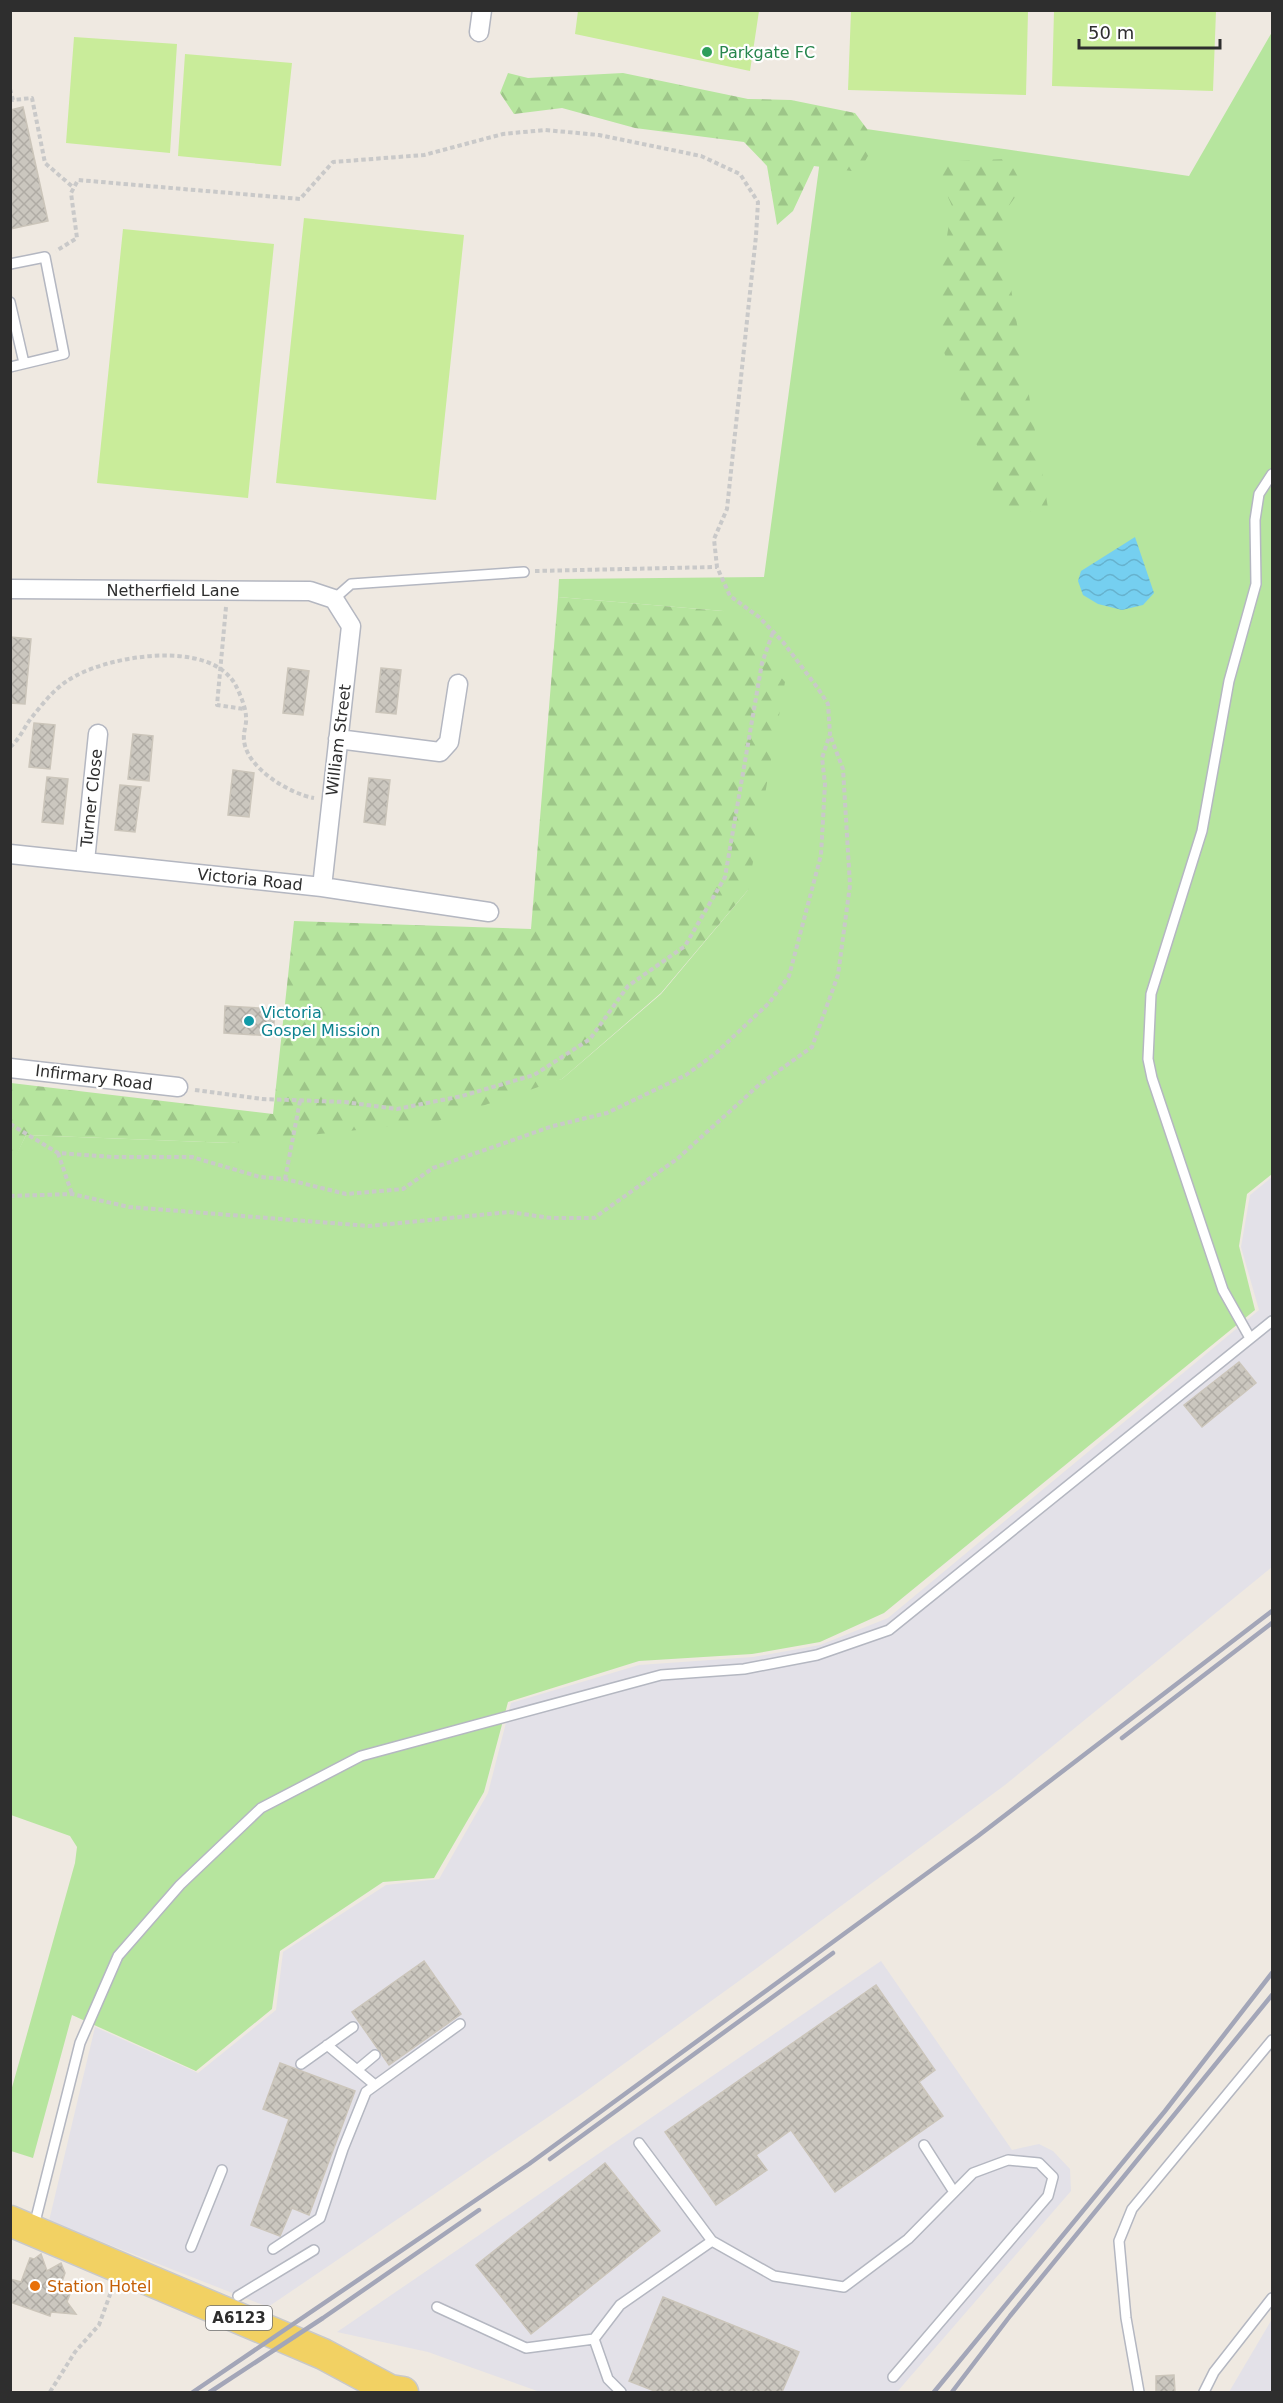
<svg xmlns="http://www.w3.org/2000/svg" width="1283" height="2403" viewBox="0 0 1283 2403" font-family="'DejaVu Sans',sans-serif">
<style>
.industrial{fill:#e3e1e8}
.grass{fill:#b6e59e}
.forest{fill:url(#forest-firs)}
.pitch{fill:#c9ec9a}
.water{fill:url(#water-waves)}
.building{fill:url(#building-cross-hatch);stroke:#cbc5ba;stroke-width:1.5}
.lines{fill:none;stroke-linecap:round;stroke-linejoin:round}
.lane-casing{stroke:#b4b7c1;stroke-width:12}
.street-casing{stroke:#b4b7c1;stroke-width:21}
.primary-casing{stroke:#c9c9c9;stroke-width:33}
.path{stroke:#c9c9c9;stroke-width:4;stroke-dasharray:4.5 3;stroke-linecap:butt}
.lane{stroke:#fff;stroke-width:9}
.street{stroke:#fff;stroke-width:18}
.primary{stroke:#f2d163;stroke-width:30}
.rail{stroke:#a3a6b8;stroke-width:4.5}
.leisure-dot{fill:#2e9e5b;stroke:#fff;stroke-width:2}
.culture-dot{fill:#0f9aa8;stroke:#fff;stroke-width:2}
.food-dot{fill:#e8710a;stroke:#fff;stroke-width:2}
.labels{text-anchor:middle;stroke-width:4.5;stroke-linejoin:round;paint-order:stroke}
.shield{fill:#fff;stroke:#6d6d6d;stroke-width:1.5}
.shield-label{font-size:15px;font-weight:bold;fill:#2e2e2e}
.leisure-label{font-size:16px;fill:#27864d;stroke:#fff;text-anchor:start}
.street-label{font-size:16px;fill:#2e2e2e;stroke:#fff}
.culture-label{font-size:16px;fill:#0d838f;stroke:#fff;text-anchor:start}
.food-label{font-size:16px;fill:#c56008;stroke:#fff;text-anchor:start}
</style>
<defs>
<pattern id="forest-firs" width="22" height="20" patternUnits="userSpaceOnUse" patternTransform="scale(1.5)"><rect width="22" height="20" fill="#b6e59e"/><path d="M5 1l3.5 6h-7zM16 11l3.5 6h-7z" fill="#9dc588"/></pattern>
<pattern id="water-waves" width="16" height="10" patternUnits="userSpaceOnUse" patternTransform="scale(1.5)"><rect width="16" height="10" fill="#75cff0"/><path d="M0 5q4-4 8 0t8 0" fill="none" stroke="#66b2ce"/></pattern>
<pattern id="building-cross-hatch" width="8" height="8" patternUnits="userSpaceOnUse" patternTransform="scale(1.5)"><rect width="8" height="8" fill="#cbc7bf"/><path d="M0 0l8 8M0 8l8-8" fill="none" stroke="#afaba4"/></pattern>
</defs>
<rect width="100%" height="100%" fill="#efe9e1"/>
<path class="industrial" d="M 1272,1177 L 1272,1567 L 1005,1785 L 757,1968 L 582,2094 L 268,2307 L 49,2221 L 95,2027 L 198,2073 L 276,2010 L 283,1952 L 386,1885 L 439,1879 L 488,1793 L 511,1703 L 639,1665 L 753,1657 L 820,1645 L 888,1618 L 1259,1310 L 1241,1247 L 1250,1195 Z
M 881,1961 L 1012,2150 L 1039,2144 L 1053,2151 L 1070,2169 L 1071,2191 L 897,2392 L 540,2392 L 428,2352 L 337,2332 Z
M 1272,2319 L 1272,2392 L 1229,2392 Z"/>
<path class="grass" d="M 1272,32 L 1272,1174 L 1247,1194 L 1239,1246 L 1255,1310 L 884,1613 L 820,1642 L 752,1654 L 639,1661 L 508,1702 L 484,1792 L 434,1878 L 383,1882 L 280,1951 L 272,2009 L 196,2071 L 72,2015 L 33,2158 L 11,2151 L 11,2091 L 75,1863 L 77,1847 L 70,1836 L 11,1815 L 10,1167 L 26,1135 L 231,1143 L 562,1079 L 661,994 L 748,890 L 723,611 L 558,597 L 559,579 L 764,577 L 825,123 L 1189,176 Z"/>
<path class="forest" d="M 508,73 L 528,78 L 623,73 L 748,99 L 791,100 L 855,113 L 867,129 L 873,147 L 859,172 L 814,166 L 793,211 L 777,225 L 767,166 L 744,142 L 635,128 L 562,108 L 514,114 L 500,93 Z
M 1008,159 L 1023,186 L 1003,214 L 1006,259 L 1048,508 L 1002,517 L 937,332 L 940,278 L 952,206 L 932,162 Z
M 558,597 L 723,611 L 785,682 L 748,890 L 661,993 L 562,1079 L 435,1122 L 231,1143 L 26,1135 L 11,1167 L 11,1083 L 273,1114 L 294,921 L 531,929 Z"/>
<path class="pitch" d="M 578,11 L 759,11 L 750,71 L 575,34 Z
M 851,11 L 1028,11 L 1026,95 L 848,90 Z
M 1054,11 L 1216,11 L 1213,91 L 1052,86 Z
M 74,37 L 177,44 L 170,153 L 66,143 Z
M 185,54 L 292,63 L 281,166 L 178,156 Z
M 304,218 L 464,235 L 436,500 L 276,483 Z
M 123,229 L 274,244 L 248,498 L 97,483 Z"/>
<path class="water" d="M 1135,537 L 1154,593 L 1143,605 L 1122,610 L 1098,604 L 1083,595 L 1078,581 L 1081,571 Z"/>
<path class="building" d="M 23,107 L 48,221 L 10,229 L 10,110 Z
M 10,637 L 31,639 L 25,704 L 10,703 Z
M 288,668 L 309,671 L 303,715 L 283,713 Z
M 381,668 L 401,670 L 396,714 L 376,712 Z
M 34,723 L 55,725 L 50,769 L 29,767 Z
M 133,734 L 153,736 L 149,781 L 128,779 Z
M 233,770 L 254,773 L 249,817 L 228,815 Z
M 47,777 L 68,779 L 63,824 L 42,822 Z
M 369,778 L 390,780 L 385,825 L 364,822 Z
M 120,785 L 141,787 L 135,832 L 115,830 Z
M 225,1006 L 275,1009 L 273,1036 L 224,1033 Z
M 1239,1362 L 1256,1383 L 1202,1427 L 1184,1405 Z
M 424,1961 L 461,2014 L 389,2065 L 352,2012 Z
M 876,1985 L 935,2070 L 919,2082 L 943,2116 L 835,2192 L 791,2130 L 756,2155 L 767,2170 L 716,2205 L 665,2132 Z
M 280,2063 L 355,2091 L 309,2215 L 292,2208 L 280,2236 L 251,2225 L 289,2119 L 263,2109 Z
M 605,2163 L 660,2231 L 531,2334 L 476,2265 Z
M 41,2254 L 47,2271 L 61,2263 L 65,2273 L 59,2290 L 70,2294 L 67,2302 L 76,2314 L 51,2312 L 50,2316 L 10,2302 L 10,2279 L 21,2282 L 30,2258 L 34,2259 Z
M 663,2297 L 799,2352 L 782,2392 L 657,2392 L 629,2381 Z
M 1174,2375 L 1175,2392 L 1156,2392 L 1156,2376 Z"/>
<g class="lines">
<defs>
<path id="lane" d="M 10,264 L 45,257 L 64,354 L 10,367
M 10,302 L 24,363
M 334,599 L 351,584 L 524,572
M 1250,1338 L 1223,1290 L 1152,1078 L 1148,1059 L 1151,994 L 1202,831 L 1229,681 L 1256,584 L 1255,520 L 1259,494 L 1272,474
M 327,2045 L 375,2085
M 301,2064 L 353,2027
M 357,2070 L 375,2055
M 639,2143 L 712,2241
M 924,2145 L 954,2192
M 34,2226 L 80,2043 L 118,1956 L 180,1885 L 261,1808 L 361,1756 L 661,1675 L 744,1669 L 817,1655 L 889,1630 L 1272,1321
M 191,2247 L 222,2170
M 273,2249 L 320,2218 L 343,2149 L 366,2092 L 460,2024
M 238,2296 L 314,2250
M 437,2307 L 526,2348 L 594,2339
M 621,2392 L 608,2379 L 594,2339 L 620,2305 L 712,2241 L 774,2276 L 844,2287 L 908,2239 L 973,2173 L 1008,2160 L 1039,2163 L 1053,2177 L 1048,2196 L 893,2377
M 1139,2392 L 1126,2318 L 1119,2241 L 1132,2209 L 1272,2040
M 1204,2392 L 1214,2372 L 1272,2298"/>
<path id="street" d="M 479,32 L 482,10
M 10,589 L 310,591 L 334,599 L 351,626 L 322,887
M 338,739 L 440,752 L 449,742 L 458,684
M 10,854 L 322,887 L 489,912
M 85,861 L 98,734
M 10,1068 L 178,1087"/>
<path id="primary" d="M 10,2221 L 323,2354 L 390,2390 L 403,2392"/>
</defs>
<use href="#lane" class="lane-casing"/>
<use href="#street" class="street-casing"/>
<use href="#primary" class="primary-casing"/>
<path class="path" d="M 10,89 L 13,100 L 32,98 L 45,163 L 74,188
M 535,571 L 717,567
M 226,607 L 217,705 L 244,709
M 10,747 C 18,741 23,730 29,721 C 40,707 52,691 67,681 C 103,656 211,637 236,686 C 240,694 246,708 246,717 C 247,724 243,732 244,740 C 246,768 290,794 314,798
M 195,1090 L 262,1099 L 345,1102 L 397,1109 L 462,1096 L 534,1075 L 590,1039 L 628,986 L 685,946 L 725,877 L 762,663 L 773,632
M 10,1124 L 58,1153 L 113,1157 L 192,1157 L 260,1177 L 285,1179 L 346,1194 L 403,1189 L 433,1168 L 553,1126 L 607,1113 L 686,1075 L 716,1053 L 769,1003 L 789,976 L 821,855 L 825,784 L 822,758 L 830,734 L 828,704 L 817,687 L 783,642 L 759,617 L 730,596 L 717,567 L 714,539 L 727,509 L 756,236 L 758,202 L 740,174 L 701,156 L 599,135 L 545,130 L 503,134 L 424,155 L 333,162 L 300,199 L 78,180 L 71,193 L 77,238 L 56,251
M 58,1153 L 72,1194
M 285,1179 L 300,1101
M 10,1196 L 72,1194 L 129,1207 L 369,1226 L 509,1212 L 551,1218 L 594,1218 L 677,1159 L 760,1084 L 812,1047 L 838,975 L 850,885 L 843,769 L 830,735
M 50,2392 L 75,2352 L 99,2325 L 112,2289"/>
<use href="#lane" class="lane"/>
<use href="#street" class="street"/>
<use href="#primary" class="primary"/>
<path class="rail" d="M 1122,1738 L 1272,1623
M 550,2159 L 833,1953
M 193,2392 L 529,2164 L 978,1836 L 1272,1611
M 210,2392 L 323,2318 L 479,2210
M 934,2392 L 1165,2111 L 1272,1973
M 952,2392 L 1010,2316 L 1272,1995"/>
</g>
<circle class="leisure-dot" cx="707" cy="52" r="6"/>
<circle class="culture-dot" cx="249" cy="1021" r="6"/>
<circle class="food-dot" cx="35" cy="2286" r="6"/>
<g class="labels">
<rect class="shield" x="206" y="2306" width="66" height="24" rx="4.5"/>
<g class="shield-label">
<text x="239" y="2323">A6123</text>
</g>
<g class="leisure-label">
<text x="719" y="58">Parkgate FC</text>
</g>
<g class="street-label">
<text x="173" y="596">Netherfield Lane</text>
<text transform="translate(338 740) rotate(-83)" y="6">William Street</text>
<text transform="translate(91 798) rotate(-84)" y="6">Turner Close</text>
<text transform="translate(250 879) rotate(6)" y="6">Victoria Road</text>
<text transform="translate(94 1077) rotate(7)" y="6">Infirmary Road</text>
</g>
<g class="culture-label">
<text x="261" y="1018">Victoria<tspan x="261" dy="18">Gospel Mission</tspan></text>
</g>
<g class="food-label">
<text x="47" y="2292">Station Hotel</text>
</g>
</g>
<rect width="1283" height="2403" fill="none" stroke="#2e2e2e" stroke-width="24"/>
<path d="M1079 39v9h141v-9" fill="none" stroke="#2e2e2e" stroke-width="3"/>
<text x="1088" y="39" font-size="18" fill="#2e2e2e" stroke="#ffffff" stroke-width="4.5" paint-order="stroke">50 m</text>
</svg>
